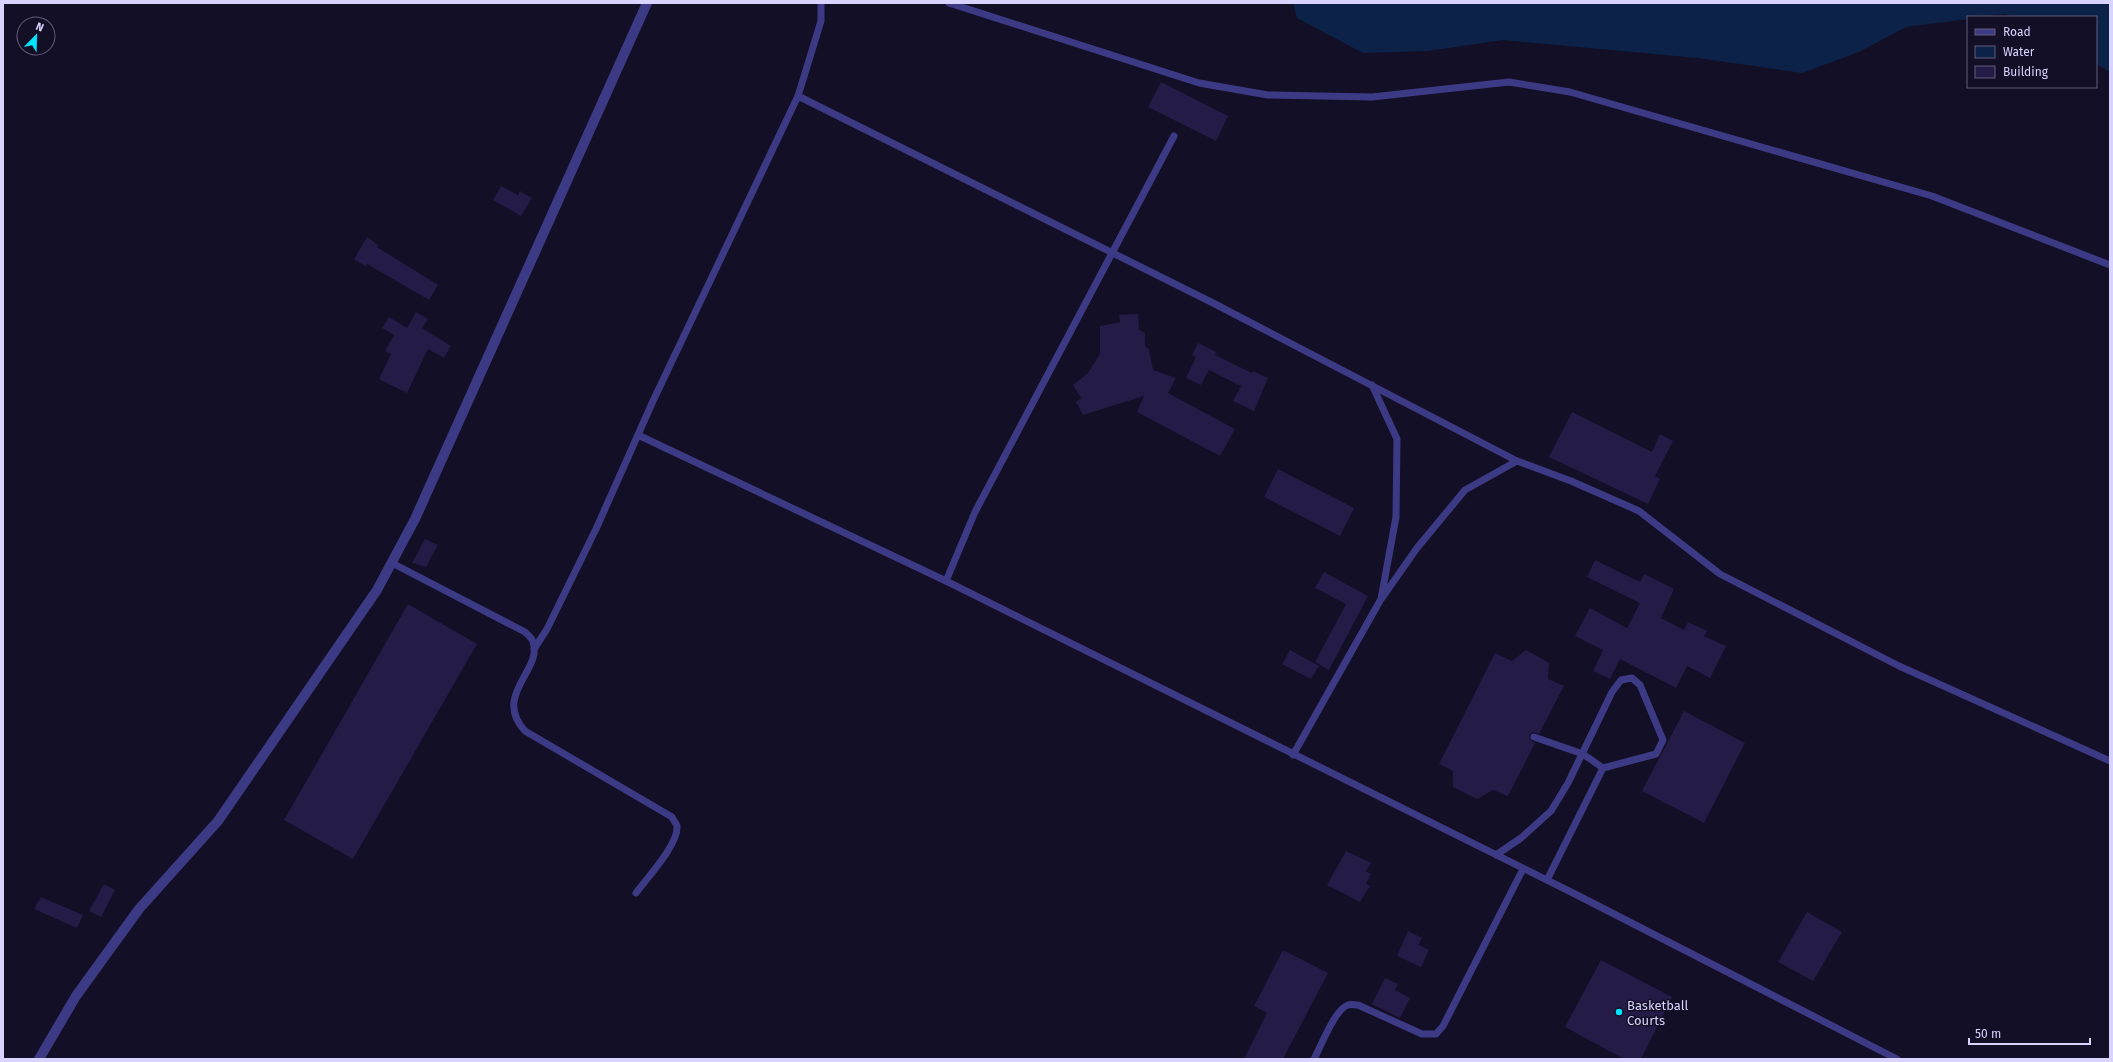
<svg xmlns="http://www.w3.org/2000/svg" width="2113" height="1062" viewBox="0 0 2113 1062" font-family="'Fira Sans',sans-serif">
<style>
.water{fill:#0c2248}
.building{fill:#241b47}
.lines{fill:none;stroke-linecap:round;stroke-linejoin:round}
.lane{stroke:#3d3a85;stroke-width:7}
.street{stroke:#3d3a85;stroke-width:10}
.poi-dot{fill:#00e5ff;stroke:#130f26;stroke-width:1.5}
.labels{text-anchor:middle;stroke-width:3;stroke-linejoin:round;paint-order:stroke}
.poi-label{font-size:13px;fill:#d9d4ff;stroke:#130f26;text-anchor:start}
</style>
<rect width="100%" height="100%" fill="#130f26"/>
<path class="water" d="M 1293,3 L 2110,3 L 2110,72 L 2096,64 L 2096,17 L 2011,17 L 2006,14 L 1968,17 L 1968,19 L 1906,27 L 1859,52 L 1802,73 L 1697,58 L 1503,40 L 1428,51 L 1363,53 L 1297,18 Z"/>
<path class="building" d="M 1161,82 L 1228,116 L 1216,141 L 1148,107 Z
M 501,186 L 518,195 L 520,191 L 532,198 L 521,216 L 493,200 Z
M 367,237 L 378,245 L 377,247 L 438,285 L 429,300 L 367,264 L 365,266 L 354,259 Z
M 416,312 L 428,319 L 422,328 L 451,346 L 444,358 L 428,349 L 407,393 L 379,379 L 391,354 L 385,351 L 394,335 L 382,328 L 389,317 L 407,328 Z
M 1138,314 L 1139,330 L 1145,333 L 1145,346 L 1149,349 L 1153,370 L 1176,378 L 1168,393 L 1235,429 L 1220,456 L 1137,412 L 1144,396 L 1083,415 L 1076,402 L 1081,398 L 1073,385 L 1088,373 L 1100,354 L 1100,326 L 1120,322 L 1119,315 Z
M 1198,343 L 1216,352 L 1215,355 L 1252,373 L 1253,371 L 1268,378 L 1254,411 L 1233,401 L 1241,386 L 1209,370 L 1201,385 L 1186,378 L 1196,357 L 1192,355 Z
M 1572,412 L 1652,452 L 1660,434 L 1673,441 L 1655,476 L 1660,479 L 1648,504 L 1549,457 Z
M 1278,469 L 1354,508 L 1340,536 L 1264,497 Z
M 425,539 L 438,545 L 426,567 L 412,563 Z
M 1595,560 L 1640,582 L 1644,574 L 1674,589 L 1661,618 L 1684,630 L 1688,622 L 1707,631 L 1704,636 L 1726,646 L 1710,678 L 1687,666 L 1676,688 L 1620,659 L 1610,679 L 1593,671 L 1603,650 L 1575,636 L 1590,608 L 1627,628 L 1640,603 L 1587,577 Z
M 1324,572 L 1368,596 L 1329,670 L 1315,662 L 1346,604 L 1315,588 Z
M 408,604 L 477,644 L 353,859 L 284,820 Z
M 1290,650 L 1319,666 L 1311,679 L 1282,664 Z
M 1526,650 L 1549,663 L 1548,679 L 1564,686 L 1539,734 L 1533,732 L 1529,735 L 1530,740 L 1535,743 L 1508,796 L 1493,790 L 1477,799 L 1453,787 L 1453,771 L 1439,764 L 1495,653 L 1512,661 Z
M 1684,711 L 1745,743 L 1704,823 L 1642,791 Z
M 1346,851 L 1371,863 L 1366,871 L 1371,874 L 1366,884 L 1370,886 L 1360,902 L 1327,885 Z
M 104,884 L 115,890 L 101,917 L 89,911 Z
M 41,897 L 83,915 L 77,928 L 34,909 Z
M 1807,912 L 1842,932 L 1813,981 L 1778,962 Z
M 1408,931 L 1422,938 L 1419,945 L 1429,950 L 1421,967 L 1397,956 Z
M 1283,950 L 1328,973 L 1283,1059 L 1244,1059 L 1267,1013 L 1254,1006 Z
M 1601,960 L 1672,997 L 1641,1059 L 1624,1059 L 1565,1027 Z
M 1385,978 L 1398,984 L 1395,990 L 1410,998 L 1400,1018 L 1372,1004 Z"/>
<g class="lines">
<path class="lane" d="M 949,3 L 1199,83 L 1268,95 L 1372,97 L 1509,82 L 1570,92 L 1932,196 L 2110,265
M 798,96 L 1213,303 L 1517,461 L 1571,481 L 1639,511 L 1720,574 L 1899,666 L 2110,761
M 638,435 L 946,581 L 1573,893 L 1897,1059
M 392,563 L 525,632 C 528,635 532,638 533,642 C 543,670 492,695 525,731 L 672,817 C 673,820 676,823 677,826 C 679,844 646,879 636,893
M 946,581 L 975,512 L 1174,136
M 1382,598 L 1417,548 L 1465,490 L 1517,461
M 534,649 L 547,629 L 596,529 L 653,401 L 798,96 L 821,21 L 821,3
M 1534,737 L 1583,754 L 1603,768
M 1293,755 L 1381,599 L 1396,517 L 1397,439 L 1372,385
M 1496,855 L 1521,838 L 1551,811 L 1568,783 L 1612,692 L 1621,680 L 1632,678 L 1640,685 L 1663,740 L 1656,754 L 1603,768 L 1547,880
M 1314,1059 C 1321,1046 1335,1009 1348,1005 C 1351,1004 1355,1005 1358,1005 L 1422,1034 L 1436,1034 L 1443,1026 L 1523,869"/>
<path class="street" d="M 39,1059 L 76,996 L 139,909 L 218,821 L 377,590 L 415,519 L 647,3"/>
</g>
<circle class="poi-dot" cx="1619" cy="1012" r="4"/>
<g class="labels">
<g class="poi-label">
<text x="1627" y="1010">Basketball<tspan x="1627" dy="15">Courts</tspan></text>
</g>
</g>
<rect width="2113" height="1062" fill="none" stroke="#d9d4ff" stroke-width="8"/>
<rect x="1967" y="16" width="130" height="72" fill="#130f26" stroke="#625e7d"/>
<rect x="1975" y="29" width="20" height="6" fill="#3d3a85" stroke="#625e7d"/>
<text x="2003" y="36" font-size="12" fill="#d9d4ff">Road</text>
<rect x="1975" y="46" width="20" height="12" fill="#0c2248" stroke="#625e7d"/>
<text x="2003" y="56" font-size="12" fill="#d9d4ff">Water</text>
<rect x="1975" y="66" width="20" height="12" fill="#241b47" stroke="#625e7d"/>
<text x="2003" y="76" font-size="12" fill="#d9d4ff">Building</text>
<g transform="translate(36 36) rotate(23)"><circle r="19" fill="#130f26" stroke="#625e7d"/>
<path d="M0-3L7 15L0 10L-7 15Z" fill="#00e5ff"/>
<text y="-6" font-size="11" font-weight="bold" text-anchor="middle" fill="#d9d4ff">N</text>
</g>
<path d="M1969 1038v6h121v-6" fill="none" stroke="#d9d4ff" stroke-width="2"/>
<text x="1975" y="1038" font-size="12" fill="#d9d4ff" stroke="#130f26" stroke-width="3" paint-order="stroke">50 m</text>
</svg>
